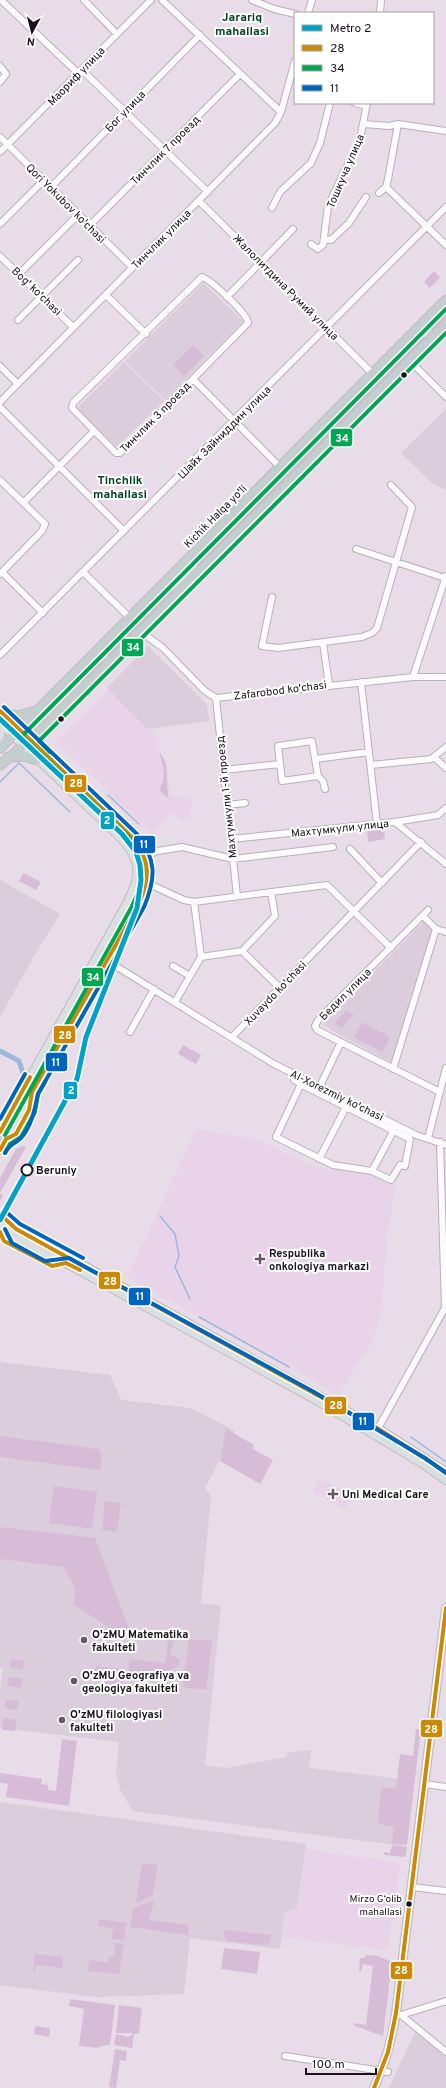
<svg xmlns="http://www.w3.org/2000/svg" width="446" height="2088" viewBox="0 0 446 2088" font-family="Overpass,sans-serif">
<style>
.built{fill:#e9d3e9}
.education{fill:#dbcddc}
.green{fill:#d6bcd7}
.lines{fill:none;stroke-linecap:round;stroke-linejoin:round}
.stream{stroke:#9db8db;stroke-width:1.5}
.canal{stroke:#9db8db;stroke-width:5}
.minor-casing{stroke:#b9b0b9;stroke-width:8}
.major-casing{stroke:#c1bac1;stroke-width:10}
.highway-casing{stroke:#c1bac1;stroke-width:11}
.minor{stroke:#fcfafc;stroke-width:6}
.major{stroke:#dadfe0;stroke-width:8}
.highway{stroke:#c4cece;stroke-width:9}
.bus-1-casing{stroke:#fff;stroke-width:7}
.bus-2-casing{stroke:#fff;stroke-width:7}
.bus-3-casing{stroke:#fff;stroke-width:7}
.bus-1{stroke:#cb8905;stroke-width:4}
.bus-2{stroke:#00a651;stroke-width:4}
.bus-3{stroke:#0065bd;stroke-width:4}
.metro-1-casing{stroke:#fff;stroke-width:8}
.metro-1{stroke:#01a2c5;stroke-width:5}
.bus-dot{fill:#1b131b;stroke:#fff;stroke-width:1.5}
.stop-dot{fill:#fff;stroke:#1b131b;stroke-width:2}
.poi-dot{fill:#635963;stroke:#fff;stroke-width:1.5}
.labels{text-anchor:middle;stroke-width:4;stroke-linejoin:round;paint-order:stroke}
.bus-label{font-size:10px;fill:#1b131b;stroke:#fff;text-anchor:end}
.street-label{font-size:11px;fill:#1b131b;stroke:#fff}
.stop-label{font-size:11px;font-weight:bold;fill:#1b131b;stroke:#fff;text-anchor:start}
.poi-label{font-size:11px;font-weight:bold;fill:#1b131b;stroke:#fff;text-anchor:start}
.neighbourhood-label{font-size:12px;font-weight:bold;fill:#024325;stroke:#fff}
.line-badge{stroke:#fff;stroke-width:1.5}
.badge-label{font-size:11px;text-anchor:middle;font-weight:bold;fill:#fff}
</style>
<rect width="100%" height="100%" fill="#e8dce8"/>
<path class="built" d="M 109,690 L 160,740 L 156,744 L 167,762 L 170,797 L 193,799 L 189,819 L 183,822 L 171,812 L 151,833 L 56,741 Z
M 196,1130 L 252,1138 L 323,1169 L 372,1174 L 396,1186 L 387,1237 L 382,1302 L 378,1326 L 364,1357 L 362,1356 L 339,1395 L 127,1277 Z
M 321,1478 L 352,1496 L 345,1509 L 313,1492 Z
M 305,1849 L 400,1863 L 388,1950 L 281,1937 L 284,1913 L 297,1908 Z"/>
<path class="education" d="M 203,283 L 243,321 L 165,400 L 125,361 Z
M 124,362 L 164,401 L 117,447 L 77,408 Z
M 446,409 L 446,490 L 433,484 L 401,453 Z
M 148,646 L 207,705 L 209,721 L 147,729 L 107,688 Z
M 0,880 L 60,914 L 34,956 L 0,1017 Z
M 423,922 L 433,929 L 391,1062 L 334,1032 L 323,1024 Z
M 0,1362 L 110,1375 L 121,1400 L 191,1408 L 235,1431 L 205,1488 L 211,1496 L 201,1603 L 221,1606 L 205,1765 L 226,1768 L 287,1757 L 287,1753 L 311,1750 L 309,1768 L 410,1780 L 403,1846 L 133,1811 L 121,1792 L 116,1774 L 119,1742 L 0,1728 L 0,1689 L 3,1669 L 0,1668 Z
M 0,1802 L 306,1844 L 297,1908 L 284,1913 L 280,1949 L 190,1938 L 184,1994 L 95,1997 L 0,1985 Z
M 416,2030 L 446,2056 L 446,2088 L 389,2088 Z"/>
<path class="green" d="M 434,271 L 440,277 L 430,288 L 424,282 Z
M 446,305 L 446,317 L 432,331 L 426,325 Z
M 420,332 L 425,338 L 197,567 L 191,561 Z
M 193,345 L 204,356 L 184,376 L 173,365 Z
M 186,569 L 188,571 L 173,587 L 172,592 L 109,656 L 103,650 L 173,579 L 177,578 Z
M 96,656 L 102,662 L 82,682 L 76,676 Z
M 69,682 L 74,687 L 37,726 L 32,720 Z
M 43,741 L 136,828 L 132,832 L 40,744 Z
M 159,751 L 166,764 L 168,798 L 160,791 L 160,788 L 163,780 L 164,771 Z
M 384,828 L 385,839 L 368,842 L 367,830 Z
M 23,873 L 41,882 L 36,890 L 19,881 Z
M 346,1010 L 353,1015 L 342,1028 L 335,1023 Z
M 362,1022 L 390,1037 L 382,1052 L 354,1037 Z
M 183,1045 L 201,1055 L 196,1064 L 178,1054 Z
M 23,1146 L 26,1147 L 0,1193 L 3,1195 L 0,1201 L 0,1178 L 16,1149 Z
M 226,1429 L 254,1445 L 253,1449 L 273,1460 L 260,1484 L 220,1461 Z
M 0,1436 L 99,1449 L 102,1459 L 100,1470 L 0,1457 Z
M 54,1486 L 97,1492 L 92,1529 L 49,1523 Z
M 105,1501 L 121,1503 L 117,1532 L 102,1530 Z
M 0,1527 L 95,1538 L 130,1632 L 113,1630 L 74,1605 L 75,1588 L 64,1567 L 0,1559 Z
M 169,1634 L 174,1639 L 170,1654 L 180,1660 L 178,1666 L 173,1669 L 127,1678 L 130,1659 L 165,1663 Z
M 189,1639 L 212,1641 L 206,1690 L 183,1687 Z
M 11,1659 L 24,1661 L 23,1670 L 10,1668 Z
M 96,1666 L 124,1669 L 123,1690 L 104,1687 L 106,1673 L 95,1671 Z
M 9,1677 L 22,1678 L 21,1688 L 8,1686 Z
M 6,1700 L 19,1701 L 17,1710 L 5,1708 Z
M 3,1718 L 17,1720 L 15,1731 L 2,1730 Z
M 416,1729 L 421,1729 L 407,1845 L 392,1843 L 394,1827 L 378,1824 L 381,1787 L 396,1789 L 400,1754 L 413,1756 Z
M 62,1739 L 77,1741 L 69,1806 L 6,1797 L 8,1784 L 0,1783 L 0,1773 L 42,1779 L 41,1784 L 48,1785 L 48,1790 L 56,1791 Z
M 392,1845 L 407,1847 L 405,1857 L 384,1855 L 384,1852 L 390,1853 Z
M 142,1863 L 158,1865 L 153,1895 L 136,1903 Z
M 151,1901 L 154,1901 L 149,1920 L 189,1925 L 188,1935 L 130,1927 L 133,1908 Z
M 99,1919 L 126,1923 L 124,1940 L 111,1939 L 113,1930 L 115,1929 L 98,1926 Z
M 224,1930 L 271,1935 L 270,1942 L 264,1945 L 227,1941 L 224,1937 Z
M 115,1943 L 124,1944 L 119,1974 L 88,1971 L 89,1960 L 108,1963 L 109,1956 L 114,1957 Z
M 224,1948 L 260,1952 L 257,1974 L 221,1969 Z
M 35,1954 L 63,1957 L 62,1968 L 36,1965 L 35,1972 L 33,1972 Z
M 365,1955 L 378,1956 L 392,1962 L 383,2036 L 355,2026 L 353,2023 L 366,2025 L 373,1966 L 363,1964 L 361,1971 L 359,1971 L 360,1958 L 365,1958 Z
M 70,1999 L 115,2005 L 110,2045 L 105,2045 L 97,2048 L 79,2046 L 84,2009 L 69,2006 Z
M 119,2005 L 142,2008 L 139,2033 L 134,2034 L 132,2048 L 114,2045 L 116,2034 L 128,2037 L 132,2035 L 132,2033 L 116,2033 Z
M 35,2026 L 50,2028 L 49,2037 L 34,2034 Z
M 115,2049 L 127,2051 L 126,2061 L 120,2060 L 116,2088 L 109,2087 Z"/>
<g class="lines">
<path class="stream" d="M 0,782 L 19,763 L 70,812
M 108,795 L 139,824
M 160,1216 L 175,1234 L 179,1256 L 175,1267 L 190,1299
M 199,1317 L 289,1367
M 411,1437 L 446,1462"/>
<path class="canal" d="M 0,1051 L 19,1061 L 24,1076"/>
<defs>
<path id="minor" d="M 1,0 L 79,74
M 84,0 L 117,34
M 162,0 L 281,112
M 252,0 L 274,9 L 295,14
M 308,13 L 312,0
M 380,13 L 381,0
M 0,66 L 6,74 L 0,82
M 82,70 L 208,192
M 355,103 L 366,106
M 364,124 L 389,126 L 398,124 L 446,131
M 0,137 L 132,267
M 0,152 L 151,0
M 386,187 L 446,245
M 50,188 L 200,35
M 379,193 L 386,187 L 388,179 L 398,124
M 199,201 L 373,374
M 272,208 L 280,192 L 311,163 L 320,143 L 330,103
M 0,224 L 43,181
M 89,226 L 240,74
M 325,239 L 331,240 L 349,223 L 366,197
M 311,244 L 318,249 L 323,245 L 328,206 L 360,139 L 367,103
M 0,256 L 73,327
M 19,274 L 78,215
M 202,277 C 211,280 249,315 248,323 L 120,453 L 116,453 L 72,408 L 73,403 Z
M 106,295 L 146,334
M 227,297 L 293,229
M 18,320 L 78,260
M 409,360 L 446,397
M 0,366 L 18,384
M 193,379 L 280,467
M 0,402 L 275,123 L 281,112 L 295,61
M 0,407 L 123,530
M 0,480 L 45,524 L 42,531 L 0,574
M 24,502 L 94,431
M 356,549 L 445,578
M 2,572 L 43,613
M 83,572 L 130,618
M 272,597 L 262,646 L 278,648 L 362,637 L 372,633 L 377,628 L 412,507 L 391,485
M 140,631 L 163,648 L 205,691 L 216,698 L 413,677 L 446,677
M 323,643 L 329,685
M 0,655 L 446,207
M 413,677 L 446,576
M 361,682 L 377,824
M 216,698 L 237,896
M 312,741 L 318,776 L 282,781 L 278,746 Z
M 435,758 L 446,768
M 315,759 L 369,752
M 371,765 L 431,759 L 446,747
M 223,770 L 280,764
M 318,776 L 323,781 L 325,789
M 227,805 L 245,803
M 395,822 L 446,864
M 231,839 L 395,822 L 438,815 L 446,808
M 350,849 L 382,883
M 145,856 L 158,851 L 182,847 L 233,859 L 333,847
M 147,883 L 184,900 L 194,902 L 327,885 L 391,948
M 428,910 L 318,1020 L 315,1026 L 317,1030 L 438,1091
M 436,929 L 446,932
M 242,951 L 280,988
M 201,957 L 242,951 L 275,916 L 271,892
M 106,960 L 274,1064 L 416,1135 L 446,1145
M 173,966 L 190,976
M 175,1002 L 201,957 L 194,902
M 130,1032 L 154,989
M 232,1037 L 421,842
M 393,1069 L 436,929 L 423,916
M 296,1074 L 294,1080 L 298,1082
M 301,1084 L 276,1137 L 333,1165 L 372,1171 L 391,1180 L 400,1165 L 405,1166 L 410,1139 L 302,1085
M 320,1086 L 341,1042
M 428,1138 L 446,1068
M 319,1159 L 346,1107
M 372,1171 L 394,1130
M 376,1432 L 445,1308 L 440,1142
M 425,1784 L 446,1787
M 412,1887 L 446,1891
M 401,2015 L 446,2052
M 401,2015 L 446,2001
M 285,2056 L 388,2072"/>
<path id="major" d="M 0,711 L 133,838 C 153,861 150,878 139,904 L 0,1150
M 0,723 L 122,839 C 144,864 140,878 126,905 L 0,1132
M 0,728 L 0,743
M 0,1221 L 70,1258 L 377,1428 L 446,1472
M 0,1230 L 66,1263 L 311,1397 L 422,1463 L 446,1480
M 374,2088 C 385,2064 392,2040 396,2013 L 446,1608"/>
<path id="highway" d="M 4,714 L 19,716 L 35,711
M 0,748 L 446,300
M 8,757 L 26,756 L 37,760
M 0,765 L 39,733 L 446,324"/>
</defs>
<use href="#minor" class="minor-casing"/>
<use href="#major" class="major-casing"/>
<use href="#highway" class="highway-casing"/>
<use href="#minor" class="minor"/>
<use href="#major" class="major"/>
<use href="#highway" class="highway"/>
<defs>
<path id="bus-1" d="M 0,711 L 133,838 C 151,862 150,877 139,904 L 32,1092 L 29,1110 L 16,1134 L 6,1139 L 0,1150
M 0,1132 L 30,1077
M 0,1214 L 16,1229 L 377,1428 L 446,1472
M 0,1232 L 4,1241 L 52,1266 L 66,1263 L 80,1270
M 374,2088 L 388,2052 L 396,2013 L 446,1608"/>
<path id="bus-2" d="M 50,752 L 39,741 L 446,333
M 5,1135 L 131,908 C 146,878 148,862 127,835 L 22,736 L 446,309
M 5,1153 L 10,1144 L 21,1137 L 35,1112 L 38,1094 L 45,1082"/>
<path id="bus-3" d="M 4,707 L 137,834 C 157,860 156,878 144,907 L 38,1094 C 35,1109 31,1127 21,1138 C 14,1145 11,1142 5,1153
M 0,1119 L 25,1074
M 4,1210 L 20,1224 L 83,1258
M 5,1229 L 12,1243 L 45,1261 L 69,1258 L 314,1392 L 425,1458 L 446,1473"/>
</defs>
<use href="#bus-1" class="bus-1-casing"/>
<use href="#bus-2" class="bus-2-casing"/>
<use href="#bus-3" class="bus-3-casing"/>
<use href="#bus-1" class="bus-1"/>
<use href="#bus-2" class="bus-2"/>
<use href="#bus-3" class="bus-3"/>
<defs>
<path id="metro-1" d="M 0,719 L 122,834 L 136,852 L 140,865 L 141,880 L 137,908 L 86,1037 L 77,1079 L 0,1220"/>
</defs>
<use href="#metro-1" class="metro-1-casing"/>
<use href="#metro-1" class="metro-1"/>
</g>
<g class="bus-dot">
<circle cx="404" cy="375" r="3.5"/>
<circle cx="61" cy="719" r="3.5"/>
<circle cx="409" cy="1904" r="3.5"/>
</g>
<circle class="stop-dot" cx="27" cy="1170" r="5.5"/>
<g class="poi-dot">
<path d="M258 1253h4v4h4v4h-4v4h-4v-4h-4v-4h4z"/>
<path d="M331 1488h4v4h4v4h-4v4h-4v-4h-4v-4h4z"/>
<circle cx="84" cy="1640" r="4"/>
<circle cx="74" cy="1681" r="4"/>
<circle cx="62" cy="1720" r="4"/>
</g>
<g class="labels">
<g class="bus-label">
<text x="402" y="1902">Mirzo G‘olib<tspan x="402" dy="13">mahallasi</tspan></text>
</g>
<g class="street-label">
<text transform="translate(76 76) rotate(-46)" y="4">Маориф улица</text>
<text transform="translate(125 111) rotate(-46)" y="4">Бог улица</text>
<text transform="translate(165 150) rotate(-45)" y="4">Тинчлик 7 проезд</text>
<text transform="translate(345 171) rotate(-67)" y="4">Тошкуча улица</text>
<text transform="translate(66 203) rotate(45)" y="4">Qori Yokubov ko'chasi</text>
<text transform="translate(161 239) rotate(-45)" y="4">Тинчлик улица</text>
<text transform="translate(286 287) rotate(45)" y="4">Жалолитдина Румий улица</text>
<text transform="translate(37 291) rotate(44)" y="4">Bog' ko'chasi</text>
<text transform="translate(155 417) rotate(-45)" y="4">Тинчлик 3 проезд</text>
<text transform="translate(224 432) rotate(-45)" y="4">Шайх Зайниддин улица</text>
<text transform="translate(215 516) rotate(-45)" y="4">Kichik Halqa yo'li</text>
<text transform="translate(280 690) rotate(-7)" y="4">Zafarobod ko'chasi</text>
<text transform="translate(226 797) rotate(-96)" y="4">Махтумкули 1-й проезд</text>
<text transform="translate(340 828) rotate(-6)" y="4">Махтумкули улица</text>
<text transform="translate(275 993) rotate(-46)" y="4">Xuvaydo ko'chasi</text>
<text transform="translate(345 994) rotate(-45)" y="4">Бедил улица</text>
<text transform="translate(337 1095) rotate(26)" y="4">Al-Xorezmiy ko'chasi</text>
</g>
<g class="stop-label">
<text x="36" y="1174">Beruniy</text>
</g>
<g class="poi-label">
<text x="269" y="1257">Respublika<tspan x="269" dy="13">onkologiya markazi</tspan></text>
<text x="342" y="1498">Uni Medical Care</text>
<text x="92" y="1638">O'zMU Matematika<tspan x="92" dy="13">fakulteti</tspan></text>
<text x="82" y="1679">O'zMU Geografiya va<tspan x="82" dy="13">geologiya fakulteti</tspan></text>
<text x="70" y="1718">O'zMU filologiyasi<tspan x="70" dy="13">fakulteti</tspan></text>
</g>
<g class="neighbourhood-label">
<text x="242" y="21">Jarariq<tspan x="242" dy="14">mahallasi</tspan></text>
<text x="120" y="484">Tinchlik<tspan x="120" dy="14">mahallasi</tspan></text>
</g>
</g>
<g class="line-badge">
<rect x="330" y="428" width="23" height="19" rx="4" fill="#00a651"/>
<rect x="121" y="638" width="23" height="19" rx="4" fill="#00a651"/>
<rect x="64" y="774" width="23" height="19" rx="4" fill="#cb8905"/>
<rect x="100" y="811" width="15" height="19" rx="4" fill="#01a2c5"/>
<rect x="133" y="835" width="23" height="19" rx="4" fill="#0065bd"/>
<rect x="81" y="967" width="23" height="20" rx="4" fill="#00a651"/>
<rect x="53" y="1025" width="23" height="19" rx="4" fill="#cb8905"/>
<rect x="45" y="1052" width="23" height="20" rx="4" fill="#0065bd"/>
<rect x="63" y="1081" width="15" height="19" rx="4" fill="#01a2c5"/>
<rect x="98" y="1271" width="23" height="19" rx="4" fill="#cb8905"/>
<rect x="128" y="1287" width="23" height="19" rx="4" fill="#0065bd"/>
<rect x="324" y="1396" width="23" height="19" rx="4" fill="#cb8905"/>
<rect x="352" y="1412" width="23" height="19" rx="4" fill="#0065bd"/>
<rect x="420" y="1719" width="23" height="19" rx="4" fill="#cb8905"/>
<rect x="390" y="1961" width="23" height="19" rx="4" fill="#cb8905"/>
</g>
<g class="badge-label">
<text x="342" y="442">34</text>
<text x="133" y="651">34</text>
<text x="76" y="787">28</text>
<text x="107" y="824">2</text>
<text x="144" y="848">11</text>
<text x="93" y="981">34</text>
<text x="65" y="1039">28</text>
<text x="56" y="1066">11</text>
<text x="71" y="1094">2</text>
<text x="110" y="1285">28</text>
<text x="140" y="1300">11</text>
<text x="336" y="1409">28</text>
<text x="363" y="1425">11</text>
<text x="431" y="1733">28</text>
<text x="401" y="1974">28</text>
</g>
<rect x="294" y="12" width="140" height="92" fill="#ffffff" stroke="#a4a1a4"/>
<rect x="302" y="25" width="20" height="6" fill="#01a2c5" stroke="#a4a1a4"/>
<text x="330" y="32" font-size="12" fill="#1b131b">Metro 2</text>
<rect x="302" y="45" width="20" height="6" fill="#cb8905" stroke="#a4a1a4"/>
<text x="330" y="52" font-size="12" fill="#1b131b">28</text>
<rect x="302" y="65" width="20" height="6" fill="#00a651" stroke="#a4a1a4"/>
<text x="330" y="72" font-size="12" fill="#1b131b">34</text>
<rect x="302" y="85" width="20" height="6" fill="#0065bd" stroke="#a4a1a4"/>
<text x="330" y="92" font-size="12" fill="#1b131b">11</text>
<g transform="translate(32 32) rotate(187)" stroke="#ffffff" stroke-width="3" paint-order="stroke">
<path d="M0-3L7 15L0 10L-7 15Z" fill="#1b131b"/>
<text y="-6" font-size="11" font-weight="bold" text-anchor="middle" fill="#1b131b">N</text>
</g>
<path d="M306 2068v6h70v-6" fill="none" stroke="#1b131b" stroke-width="2"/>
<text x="312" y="2068" font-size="12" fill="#1b131b" stroke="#ffffff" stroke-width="3" paint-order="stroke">100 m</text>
</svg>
